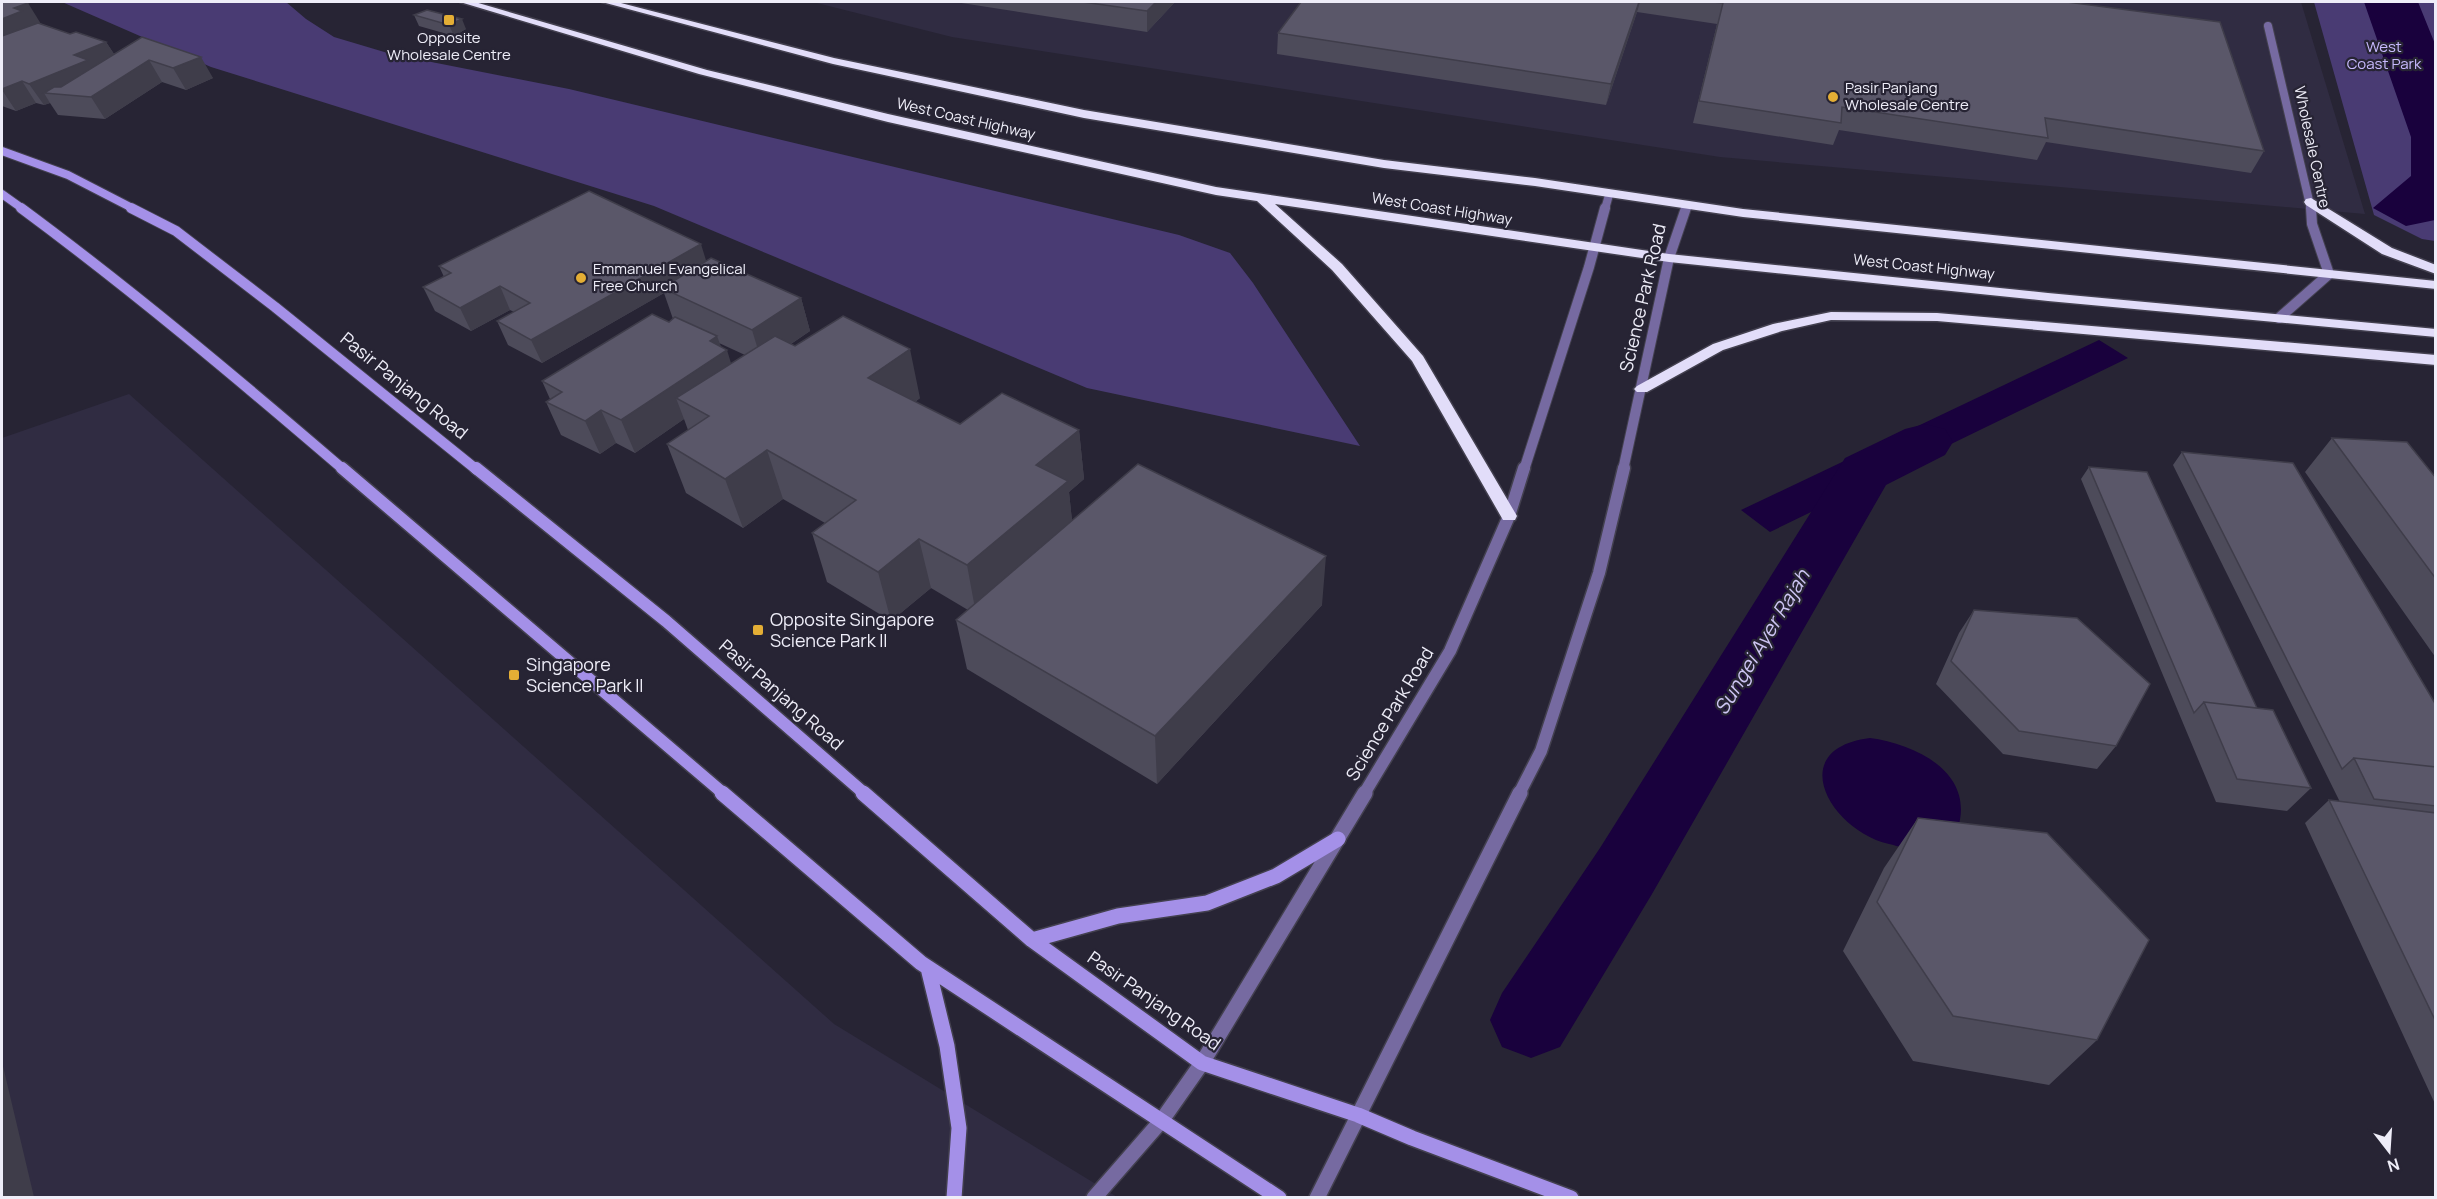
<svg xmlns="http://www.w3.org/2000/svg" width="2437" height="1199" viewBox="0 0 2437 1199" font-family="Manrope,sans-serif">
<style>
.built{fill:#302c42}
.green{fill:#493b73}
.water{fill:#19013d}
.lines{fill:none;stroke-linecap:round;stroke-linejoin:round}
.canal{fill:#19013d;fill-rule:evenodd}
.lane-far1-casing{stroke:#43404f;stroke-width:10}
.lane-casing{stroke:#43404f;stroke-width:12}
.street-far3-casing{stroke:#43404f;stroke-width:10}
.street-far2-casing{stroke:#43404f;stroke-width:12}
.street-far1-casing{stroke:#43404f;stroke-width:15}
.street-casing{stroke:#43404f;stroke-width:18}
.secondary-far3-casing{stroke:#43404f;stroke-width:10}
.secondary-far2-casing{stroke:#43404f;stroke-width:12}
.secondary-far1-casing{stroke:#43404f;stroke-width:15}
.secondary-casing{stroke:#43404f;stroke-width:18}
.highway-casing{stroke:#43404f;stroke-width:3}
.lane-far1{stroke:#766aa1;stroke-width:8}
.lane{stroke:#766aa1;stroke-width:10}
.street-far3{stroke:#766aa1;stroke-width:8}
.street-far2{stroke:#766aa1;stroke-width:10}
.street-far1{stroke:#766aa1;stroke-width:12}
.street{stroke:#766aa1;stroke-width:15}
.secondary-far3{stroke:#a490e8;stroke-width:8}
.secondary-far2{stroke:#a490e8;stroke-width:10}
.secondary-far1{stroke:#a490e8;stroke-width:12}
.secondary{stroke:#a490e8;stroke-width:15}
.highway{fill:#e2ddf9;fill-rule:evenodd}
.wall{fill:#4d4b5a;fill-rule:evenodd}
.shaded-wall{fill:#3f3d4a}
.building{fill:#5a5769;stroke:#3f3d4a;stroke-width:1.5}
.poi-dot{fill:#e4ae35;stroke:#272434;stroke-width:2}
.labels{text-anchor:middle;stroke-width:4.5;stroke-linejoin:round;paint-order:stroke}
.far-poi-label{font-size:15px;fill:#eeedf8;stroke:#272434;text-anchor:start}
.far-park-label{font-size:15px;fill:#c7b9fd;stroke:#272434}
.far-street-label{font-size:15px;fill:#eeedf8;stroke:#272434}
.street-label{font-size:18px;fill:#eeedf8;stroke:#272434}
.poi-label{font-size:18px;fill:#eeedf8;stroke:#272434;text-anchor:start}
.water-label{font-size:20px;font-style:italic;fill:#cdc5f3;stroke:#272434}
</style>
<rect width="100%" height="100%" fill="#272434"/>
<path class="built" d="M 813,2 L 2301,2 L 2365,214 L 1720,157 L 952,37 Z
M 129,394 L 834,1024 L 1117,1197 L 2,1197 L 2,438 Z"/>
<path class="green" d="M 62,2 L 286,2 L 306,19 L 334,37 L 391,54 L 569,89 L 1179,235 L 1230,253 L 1253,283 L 1360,446 L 1087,388 L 654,206 L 211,67 Z
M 2314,2 L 2435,2 L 2435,241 L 2422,239 L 2374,215 Z"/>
<path class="water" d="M 2364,2 L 2418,2 L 2435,44 L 2435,220 L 2406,226 L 2373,208 L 2411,176 L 2411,137 Z
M 2099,340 L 2128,358 L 1770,532 L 1741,510 Z
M 1870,738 C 1915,744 1975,772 1958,828 C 1944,833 1921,846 1907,847 C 1901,848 1894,845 1889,844 C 1831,831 1783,749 1870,738 Z"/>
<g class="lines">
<path class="canal" d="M 1925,424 L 1945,429 L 1953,442 L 1945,455 L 1886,485 L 1652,894 L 1560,1047 L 1531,1058 L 1502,1047 L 1490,1020 L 1502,993 L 1600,848 L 1845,458 L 1905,429 Z"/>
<defs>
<path id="lane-far1" d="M 2268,26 L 2311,209"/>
<path id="lane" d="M 2279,318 L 2329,274 L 2312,224 L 2311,208"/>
<path id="street-far3" d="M 1605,209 L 1609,195
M 1686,209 L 1687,205"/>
<path id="street-far2" d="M 1524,470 L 1589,267 L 1605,208
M 1623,470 L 1669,258 L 1686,208"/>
<path id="street-far1" d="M 1364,794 L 1450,651 L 1509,516 L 1524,468
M 1519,794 L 1541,751 L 1599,573 L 1624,468"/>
<path id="street" d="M 1094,1198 L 1162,1120 L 1202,1063 L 1365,793
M 1317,1198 L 1520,793"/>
<path id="secondary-far3" d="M 2,151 L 68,175 L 134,209
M 2,194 L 23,209"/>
<path id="secondary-far2" d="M 21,208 C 132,290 238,379 344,470
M 131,208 L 176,231 L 275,307 L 477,470"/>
<path id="secondary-far1" d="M 342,468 L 724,794
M 476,468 L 666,621 L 865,794"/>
<path id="secondary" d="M 722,793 L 921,963 L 1279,1198
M 863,793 L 1032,940 L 1202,1063 L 1358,1115 L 1412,1138 L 1571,1198
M 1032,940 L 1118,916 L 1207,903 L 1276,876 L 1338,839
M 928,968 L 947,1046 L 959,1128 L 954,1198"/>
<path id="highway" d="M 460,2 L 475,2 L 707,70 L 888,114 L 1216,187 L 1669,254 L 2048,293 L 2436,329 L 2436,337 L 2048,301 L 1669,262 L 1275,204 L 1342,264 L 1423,356 L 1517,516 L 1515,520 L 1503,520 L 1412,361 L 1332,270 L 1257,201 L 1216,195 L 888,122 L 699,74 Z
M 602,2 L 617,2 L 834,58 L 1084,110 L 1384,160 L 1535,178 L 1743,209 L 2436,281 L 2436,289 L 1743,217 L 1535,186 L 1384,168 L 1084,118 L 833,64 Z
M 2311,198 L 2392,248 L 2436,265 L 2436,274 L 2382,254 L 2306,205 L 2304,202 L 2306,199 Z
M 1831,312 L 1937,313 L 2436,355 L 2436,365 L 1937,321 L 1831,320 L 1782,331 L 1723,350 L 1647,392 L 1637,392 L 1634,389 L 1637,386 L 1713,344 L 1773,324 Z"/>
</defs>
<use href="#lane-far1" class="lane-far1-casing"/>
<use href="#lane" class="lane-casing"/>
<use href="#street-far3" class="street-far3-casing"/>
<use href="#street-far2" class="street-far2-casing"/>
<use href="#street-far1" class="street-far1-casing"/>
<use href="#street" class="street-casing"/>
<use href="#secondary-far3" class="secondary-far3-casing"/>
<use href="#secondary-far2" class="secondary-far2-casing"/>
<use href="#secondary-far1" class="secondary-far1-casing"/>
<use href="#secondary" class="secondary-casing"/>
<use href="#highway" class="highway-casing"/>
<use href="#lane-far1" class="lane-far1"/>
<use href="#lane" class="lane"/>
<use href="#street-far3" class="street-far3"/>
<use href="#street-far2" class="street-far2"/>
<use href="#street-far1" class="street-far1"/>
<use href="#street" class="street"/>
<use href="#secondary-far3" class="secondary-far3"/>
<use href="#secondary-far2" class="secondary-far2"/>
<use href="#secondary-far1" class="secondary-far1"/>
<use href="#secondary" class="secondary"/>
<use href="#highway" class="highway"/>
</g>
<path class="wall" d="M 2,2 L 42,24 L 70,34 L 106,42 L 114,54 L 142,37 L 213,78 L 186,90 L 162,82 L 105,119 L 58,115 L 50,103 L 44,105 L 36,103 L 16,111 L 2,106 Z
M 955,2 L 1175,2 L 1147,32 Z
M 1301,2 L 2067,2 L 2264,151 L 2251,173 L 2046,142 L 2037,160 L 1839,130 L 1833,145 L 1693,123 L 1717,24 L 1637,12 L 1606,105 L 1277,54 L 1278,33 Z
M 414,15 L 466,29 L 454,36 L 419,26 Z
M 706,261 L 801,298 L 810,331 L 791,344 L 920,398 L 915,402 L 960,424 L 1079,430 L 1084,479 L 1069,492 L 1072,521 L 1322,605 L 1157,784 L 967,669 L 956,620 L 968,610 L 931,588 L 891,621 L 827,582 L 812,533 L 825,523 L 783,499 L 743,528 L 686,493 L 667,444 L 688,430 L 684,419 L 635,453 L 616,443 L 600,454 L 561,435 L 546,402 L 550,399 L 542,381 L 669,322 L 673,319 L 664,293 L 542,363 L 508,345 L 497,321 L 514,312 L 510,310 L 471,331 L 435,311 L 423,287 L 444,277 L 439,266 ZM 719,343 L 745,355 L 731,364 L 721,347 Z
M 2332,438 L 2436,478 L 2436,658 L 2305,472 Z
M 2182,452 L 2436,705 L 2436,1106 L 2305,823 L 2329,800 L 2340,802 L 2173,465 Z
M 2089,467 L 2257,708 L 2311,788 L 2287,811 L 2216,802 L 2081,479 Z
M 1974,610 L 2116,746 L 2097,769 L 2003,754 L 1936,684 L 1959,633 Z
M 1918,818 L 2097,1040 L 2049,1085 L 1913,1061 L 1843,951 L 1884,868 Z"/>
<path class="shaded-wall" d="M 2,2 L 28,3 L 46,32 L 2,58 Z
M 1156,2 L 1175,2 L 1147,32 L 1147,11 Z
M 1639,2 L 1640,2 L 1637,12 L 1606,105 L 1611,84 Z
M 462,19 L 466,29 L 454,36 L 449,25 Z
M 106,42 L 120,63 L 102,81 L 44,93 L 50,103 L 44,105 L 29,84 L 74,55 Z
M 201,57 L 213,78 L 186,90 L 173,68 Z
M 149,60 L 162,82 L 105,119 L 91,97 Z
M 22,81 L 36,103 L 16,111 L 2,90 L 2,89 Z
M 701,244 L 708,267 L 662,288 L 664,293 L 542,363 L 531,340 Z
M 500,286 L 510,310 L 471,331 L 460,308 Z
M 801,298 L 810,331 L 762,363 L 752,330 Z
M 717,336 L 723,352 L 727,350 L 737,383 L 676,398 L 684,419 L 635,453 L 621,420 L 710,341 Z
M 910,349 L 920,398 L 880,427 L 868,378 Z
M 601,410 L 616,443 L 600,454 L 585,421 Z
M 1079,430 L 1084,479 L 1069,492 L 1073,530 L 976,614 L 967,565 L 1036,465 Z
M 767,450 L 783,499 L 743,528 L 725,479 Z
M 919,539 L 931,588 L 891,621 L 878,572 Z
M 1326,556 L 1322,605 L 1157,784 L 1155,736 Z
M 2,1062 L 34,1197 L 2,1197 Z"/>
<path class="building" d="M 2,2 L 24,2 L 28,3 L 14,8 L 22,11 L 2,19 Z
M 1083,2 L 1156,2 L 1147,11 Z
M 1301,2 L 1639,2 L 1611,84 L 1278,33 Z
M 1713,2 L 2067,2 L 2220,22 L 2264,151 L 2045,118 L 2048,138 L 1842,107 L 1841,123 L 1699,101 L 1723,3 Z
M 427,10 L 462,19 L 449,25 L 414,15 Z
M 38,23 L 70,34 L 76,32 L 106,42 L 74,55 L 88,60 L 29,84 L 22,81 L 2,89 L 2,36 Z
M 142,37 L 201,57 L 173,68 L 149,60 L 91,97 L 44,93 L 54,87 L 61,87 Z
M 589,191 L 701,244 L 531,340 L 497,321 L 530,303 L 500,286 L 460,308 L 423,287 L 451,273 L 439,266 Z
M 711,258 L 801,298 L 752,330 L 662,288 Z
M 652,314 L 669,322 L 675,317 L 717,336 L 710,341 L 727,350 L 621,420 L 601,410 L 585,421 L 546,402 L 562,392 L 542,381 Z
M 843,316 L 910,349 L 868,378 L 960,424 L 1002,393 L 1079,430 L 1036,465 L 1068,481 L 967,565 L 919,539 L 878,572 L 812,533 L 856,500 L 767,450 L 725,479 L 667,444 L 709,416 L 676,398 L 775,336 L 795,346 Z
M 2332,438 L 2407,442 L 2436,478 L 2436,579 Z
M 2182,452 L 2293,463 L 2436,705 L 2436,767 L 2354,758 L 2342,769 Z
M 1138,464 L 1326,556 L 1155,736 L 956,620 Z
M 2089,467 L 2147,472 L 2257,708 L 2204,702 L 2194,713 Z
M 1974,610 L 2077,618 L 2150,684 L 2116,746 L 2019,731 L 1951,661 Z
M 2204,702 L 2273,710 L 2311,788 L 2237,779 Z
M 2354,758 L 2436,767 L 2436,806 L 2374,799 Z
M 2329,800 L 2436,813 L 2436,1022 Z
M 1918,818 L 2047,833 L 2149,940 L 2097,1040 L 1953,1016 L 1877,902 Z"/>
<g class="poi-dot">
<rect x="443" y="14" width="12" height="12" rx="3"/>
<circle cx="1833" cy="97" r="6"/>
<circle cx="581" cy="278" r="6"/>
<rect x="752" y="624" width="12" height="12" rx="3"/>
<rect x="508" y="669" width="12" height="12" rx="3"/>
</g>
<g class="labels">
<g class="far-poi-label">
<text x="449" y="43" text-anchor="middle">Opposite<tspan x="449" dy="17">Wholesale Centre</tspan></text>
<text x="1845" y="93">Pasir Panjang<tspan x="1845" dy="17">Wholesale Centre</tspan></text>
<text x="593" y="274">Emmanuel Evangelical<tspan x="593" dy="17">Free Church</tspan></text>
</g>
<g class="far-park-label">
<text x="2384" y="52">West<tspan x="2384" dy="17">Coast Park</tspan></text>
</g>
<g class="far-street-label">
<text transform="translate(966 119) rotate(13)" y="5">West Coast Highway</text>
<text transform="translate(2312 147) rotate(78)" y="5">Wholesale Centre</text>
<text transform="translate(1442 209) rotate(9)" y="5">West Coast Highway</text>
<text transform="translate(1924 267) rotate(6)" y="5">West Coast Highway</text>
</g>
<g class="street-label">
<text transform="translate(1643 298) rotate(-77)" y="6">Science Park Road</text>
<text transform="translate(404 386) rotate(39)" y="6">Pasir Panjang Road</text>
<text transform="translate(781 695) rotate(41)" y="6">Pasir Panjang Road</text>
<text transform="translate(1390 714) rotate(-59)" y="6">Science Park Road</text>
<text transform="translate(1154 1001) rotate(35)" y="6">Pasir Panjang Road</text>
</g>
<g class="poi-label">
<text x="770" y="626">Opposite Singapore<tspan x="770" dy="21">Science Park II</tspan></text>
<text x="526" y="671">Singapore<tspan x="526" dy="21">Science Park II</tspan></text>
</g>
<g class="water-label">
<text transform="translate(1762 642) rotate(-59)" y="7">Sungei Ayer Rajah</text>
</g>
</g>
<rect width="2437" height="1199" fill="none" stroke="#eeedf8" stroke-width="6"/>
<g transform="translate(2389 1151) rotate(163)" stroke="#272434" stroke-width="4.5" paint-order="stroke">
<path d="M0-4.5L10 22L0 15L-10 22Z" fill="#eeedf8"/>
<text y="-9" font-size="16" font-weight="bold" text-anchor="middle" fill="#eeedf8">N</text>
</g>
</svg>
